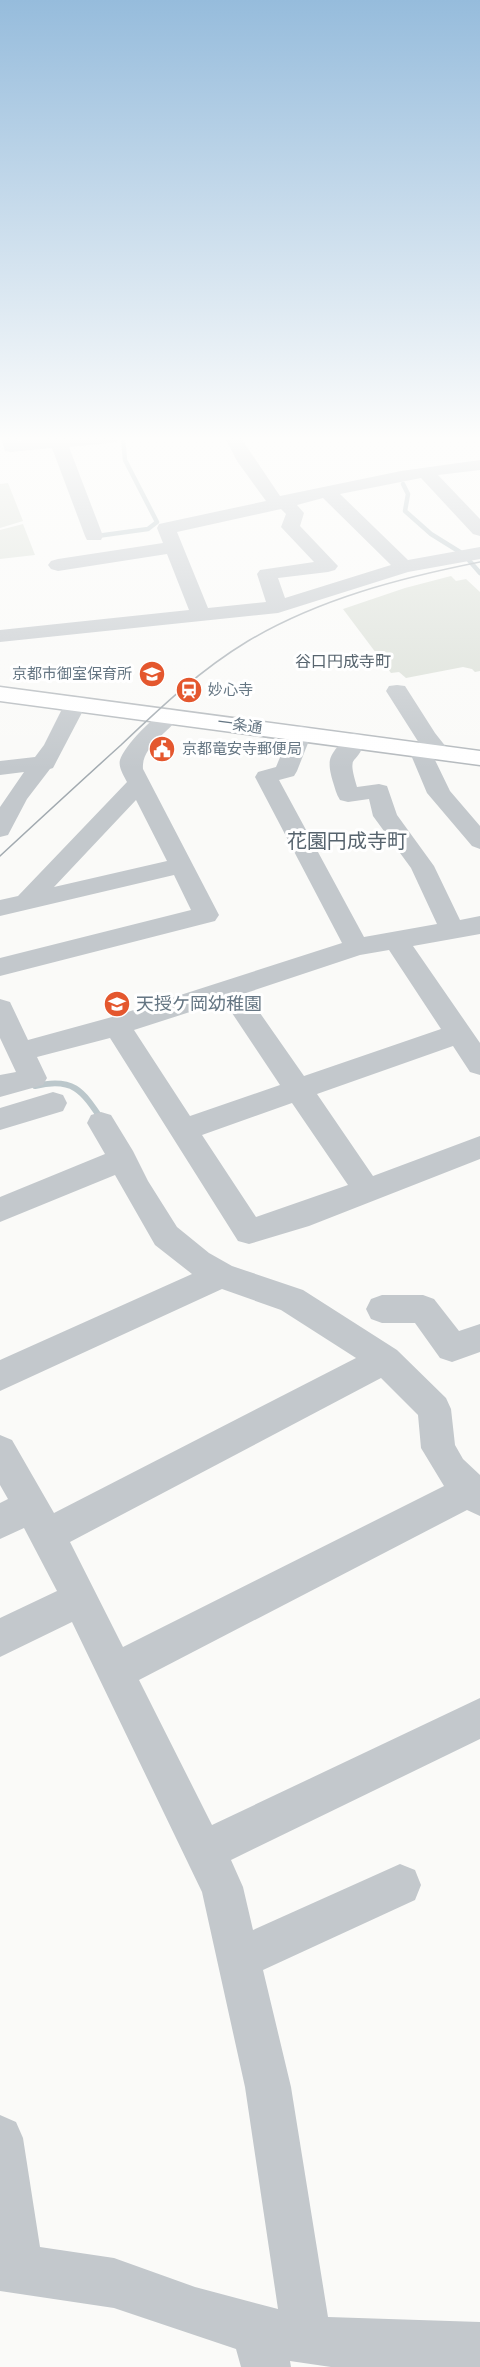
<svg xmlns="http://www.w3.org/2000/svg" width="480" height="2367" viewBox="0 0 480 2367" font-family="Figtree,'Noto Sans JP',sans-serif">
<style>
.green{fill:#dadfd7}
.lines{fill:none;stroke-linecap:round;stroke-linejoin:round}
.stream-far1{stroke:#bbc7cb;stroke-width:4.5}
.stream{stroke:#bbc7cb;stroke-width:6}
.major-casing{stroke:#b5babe;stroke-width:3}
.minor{fill:#c3c8cc;fill-rule:evenodd}
.major{fill:#fff;fill-rule:evenodd}
.tram{stroke:#a2aab0;stroke-width:1.5}
.labels{text-anchor:middle;stroke-width:6;stroke-linejoin:round;paint-order:stroke}
.far-poi-label{font-size:15px;fill:#657683;stroke:#fff;text-anchor:start}
.far-street-label{font-size:15px;fill:#657683;stroke:#fff}
.far-neighbourhood-label{font-size:16px;fill:#57646e;stroke:#fff}
.poi-label{font-size:18px;fill:#657683;stroke:#fff;text-anchor:start}
.neighbourhood-label{font-size:20px;fill:#57646e;stroke:#fff}
</style>
<rect width="100%" height="100%" fill="#fafaf8"/>
<path class="green" d="M 8,483 L 23,521 L 0,528 L 0,484 Z
M 23,524 L 35,555 L 0,559 L 0,530 Z
M 451,576 L 456,581 L 466,579 L 480,592 L 480,671 L 475,672 L 472,669 L 463,667 L 406,678 L 399,672 L 391,673 L 343,609 L 405,588 Z"/>
<g class="lines">
<path class="stream-far1" d="M 403,484 L 408,494 L 405,511 L 431,534 L 460,552
M 97,536 L 148,529 L 157,522 L 125,460 L 123,438
M 467,558 L 480,573"/>
<path class="stream" d="M 35,1086 C 73,1077 82,1090 102,1120"/>
<defs>
<path id="major" d="M 0,687 L 480,751 L 480,765 L 0,701 Z"/>
</defs>
<use href="#major" class="major-casing"/>
<path class="minor" d="M 1,438 L 17,438 L 18,441 L 55,438 L 118,438 L 116,442 L 110,443 L 69,447 L 103,536 L 101,540 L 87,540 L 85,536 L 52,448 L 11,452 L 5,451 Z
M 225,438 L 241,438 L 280,496 L 401,471 L 480,460 L 480,470 L 438,475 L 480,519 L 480,536 L 473,534 L 421,478 L 340,494 L 408,560 L 480,547 L 480,559 L 408,572 L 278,613 L 0,642 L 0,630 L 189,610 L 167,554 L 58,571 L 51,569 L 48,565 L 51,561 L 58,559 L 163,543 L 157,528 L 159,524 L 266,501 L 237,461 ZM 323,498 L 391,565 L 285,598 L 278,578 L 328,572 L 335,570 L 338,566 L 300,526 L 304,513 L 297,505 ZM 281,509 L 286,514 L 281,527 L 314,562 L 260,570 L 257,574 L 266,602 L 208,608 L 177,532 Z
M 397,685 L 405,686 L 435,733 L 450,752 L 447,757 L 434,758 L 450,791 L 480,826 L 480,849 L 472,846 L 427,793 L 411,755 L 415,744 L 419,743 L 386,691 L 389,686 Z
M 76,697 L 84,698 L 87,703 L 53,768 L 50,769 L 27,799 L 8,835 L 0,837 L 0,807 L 24,772 L 0,775 L 0,761 L 35,757 L 44,745 L 65,703 L 68,698 Z
M 169,709 L 177,711 L 180,716 C 168,733 141,747 143,769 L 219,915 L 215,921 L 0,976 L 0,958 L 191,910 L 174,875 L 0,916 L 0,900 L 18,896 L 127,782 C 124,776 118,767 120,760 C 124,746 156,713 169,709 ZM 136,800 L 167,861 L 54,887 Z
M 301,726 L 309,728 L 312,733 L 297,771 L 294,776 L 279,780 L 364,937 L 437,924 L 411,868 L 373,816 L 369,799 L 348,802 L 340,800 C 336,794 335,788 333,782 C 325,755 332,756 346,735 L 354,733 L 362,735 L 365,740 C 357,769 346,750 357,787 L 379,784 L 387,786 L 397,815 L 434,866 L 460,920 L 480,916 L 480,934 L 413,946 L 480,1043 L 480,1075 L 470,1072 L 453,1046 L 317,1094 L 373,1176 L 480,1136 L 480,1159 L 309,1226 L 249,1244 L 238,1241 L 110,1038 L 37,1057 L 47,1078 L 43,1085 L 0,1097 L 0,1075 L 16,1072 L 0,1038 L 0,999 L 10,1002 L 28,1040 L 112,1017 L 342,943 L 255,777 L 258,772 L 276,767 L 290,733 L 293,728 ZM 389,950 L 441,1029 L 304,1076 L 246,993 L 360,955 ZM 224,1001 L 280,1085 L 190,1116 L 134,1030 ZM 292,1103 L 348,1185 L 256,1217 L 202,1135 Z
M 53,1092 L 63,1095 L 67,1103 L 63,1111 L 0,1130 L 0,1108 Z
M 101,1112 L 111,1115 L 133,1151 L 148,1181 L 177,1227 L 209,1253 L 232,1266 L 303,1290 L 397,1350 L 446,1398 L 451,1409 L 455,1445 L 463,1459 L 480,1475 L 480,1516 L 467,1510 L 139,1680 L 212,1825 L 480,1698 L 480,1739 L 231,1860 L 243,1887 L 253,1930 L 400,1864 L 415,1870 L 421,1885 L 415,1900 L 263,1970 L 291,2087 L 328,2317 L 480,2322 L 480,2367 L 331,2367 L 290,2361 L 291,2367 L 241,2367 L 236,2349 L 114,2308 L 0,2291 L 0,2115 L 16,2122 L 23,2138 L 40,2247 L 114,2258 L 195,2287 L 278,2309 L 245,2087 L 202,1892 L 72,1622 L 0,1657 L 0,1618 L 57,1591 L 24,1528 L 0,1539 L 0,1503 L 8,1499 L 0,1485 L 0,1435 L 12,1440 L 54,1513 L 356,1358 L 281,1310 L 222,1289 L 0,1391 L 0,1360 L 192,1274 L 155,1245 L 115,1175 L 0,1222 L 0,1197 L 105,1154 L 87,1123 L 91,1115 ZM 381,1378 L 418,1415 L 421,1448 L 444,1486 L 123,1647 L 70,1542 Z
M 382,1295 L 423,1295 L 434,1299 L 459,1331 L 480,1324 L 480,1352 L 452,1362 L 440,1358 L 415,1323 L 382,1323 L 371,1319 L 366,1309 L 371,1299 Z"/>
<use href="#major" class="major"/>
<path class="tram" d="M 0,856 C 40,819 80,782 121,745 C 161,707 200,670 248,641 C 319,599 400,578 480,562"/>
</g>
<linearGradient id="sky" x2="0" y2="1"><stop stop-color="#96bcdc"/><stop offset="0.57" stop-color="#fdfdfc"/><stop offset="1" stop-color="#fdfdfc" stop-opacity="0"/></linearGradient>
<rect width="480" height="769" fill="url(#sky)"/>
<defs>
<symbol id="school-disc" viewBox="-11 -11 22 22"><circle r="9.5" fill="#e4572e" stroke="#fff"/><path d="M0-5L7-2L0 1L-7-2ZM-4 1L0 2.5L4 1V4Q0 6-4 4Z" fill="#fff"/></symbol>
<symbol id="station-disc" viewBox="-11 -11 22 22"><circle r="9.5" fill="#e4572e" stroke="#fff"/><path d="M-3-6H3Q5-6 5-4V2Q5 4 3 4L4.5 6H3L1.5 4h-3L-3 6H-4.5L-3 4Q-5 4-5 2V-4Q-5-6-3-6ZM-3.5-4v3h7v-3ZM-3.5 1v1.5H-2V1ZM2 1v1.5H3.5V1Z" fill="#fff"/></symbol>
<symbol id="civic-disc" viewBox="-11 -11 22 22"><circle r="9.5" fill="#e4572e" stroke="#fff"/><path d="M-.6-6.5H3V-4.5H.6V-3L4-1V1h2V6H-6V1h2V-1L-.6-3ZM-1.2 2.5V6h2.4V2.5Z" fill="#fff"/></symbol>
</defs>
<g fill-rule="evenodd">
<use href="#school-disc" x="137" y="659" width="30" height="30"/>
<use href="#station-disc" x="174" y="675" width="30" height="30"/>
<use href="#civic-disc" x="147" y="734" width="30" height="30"/>
<use href="#school-disc" x="102" y="989" width="30" height="30"/>
</g>
<g class="labels">
<g class="far-poi-label">
<text x="132" y="679" text-anchor="end">京都市御室保育所</text>
<text x="208" y="695">妙心寺</text>
<text x="182" y="754">京都竜安寺郵便局</text>
</g>
<g class="far-street-label">
<text transform="translate(240 725) rotate(8)" y="5">一条通</text>
</g>
<g class="far-neighbourhood-label">
<text x="343" y="667">谷口円成寺町</text>
</g>
<g class="poi-label">
<text x="136" y="1010">天授ケ岡幼稚園</text>
</g>
<g class="neighbourhood-label">
<text x="347" y="848">花園円成寺町</text>
</g>
</g>
</svg>
